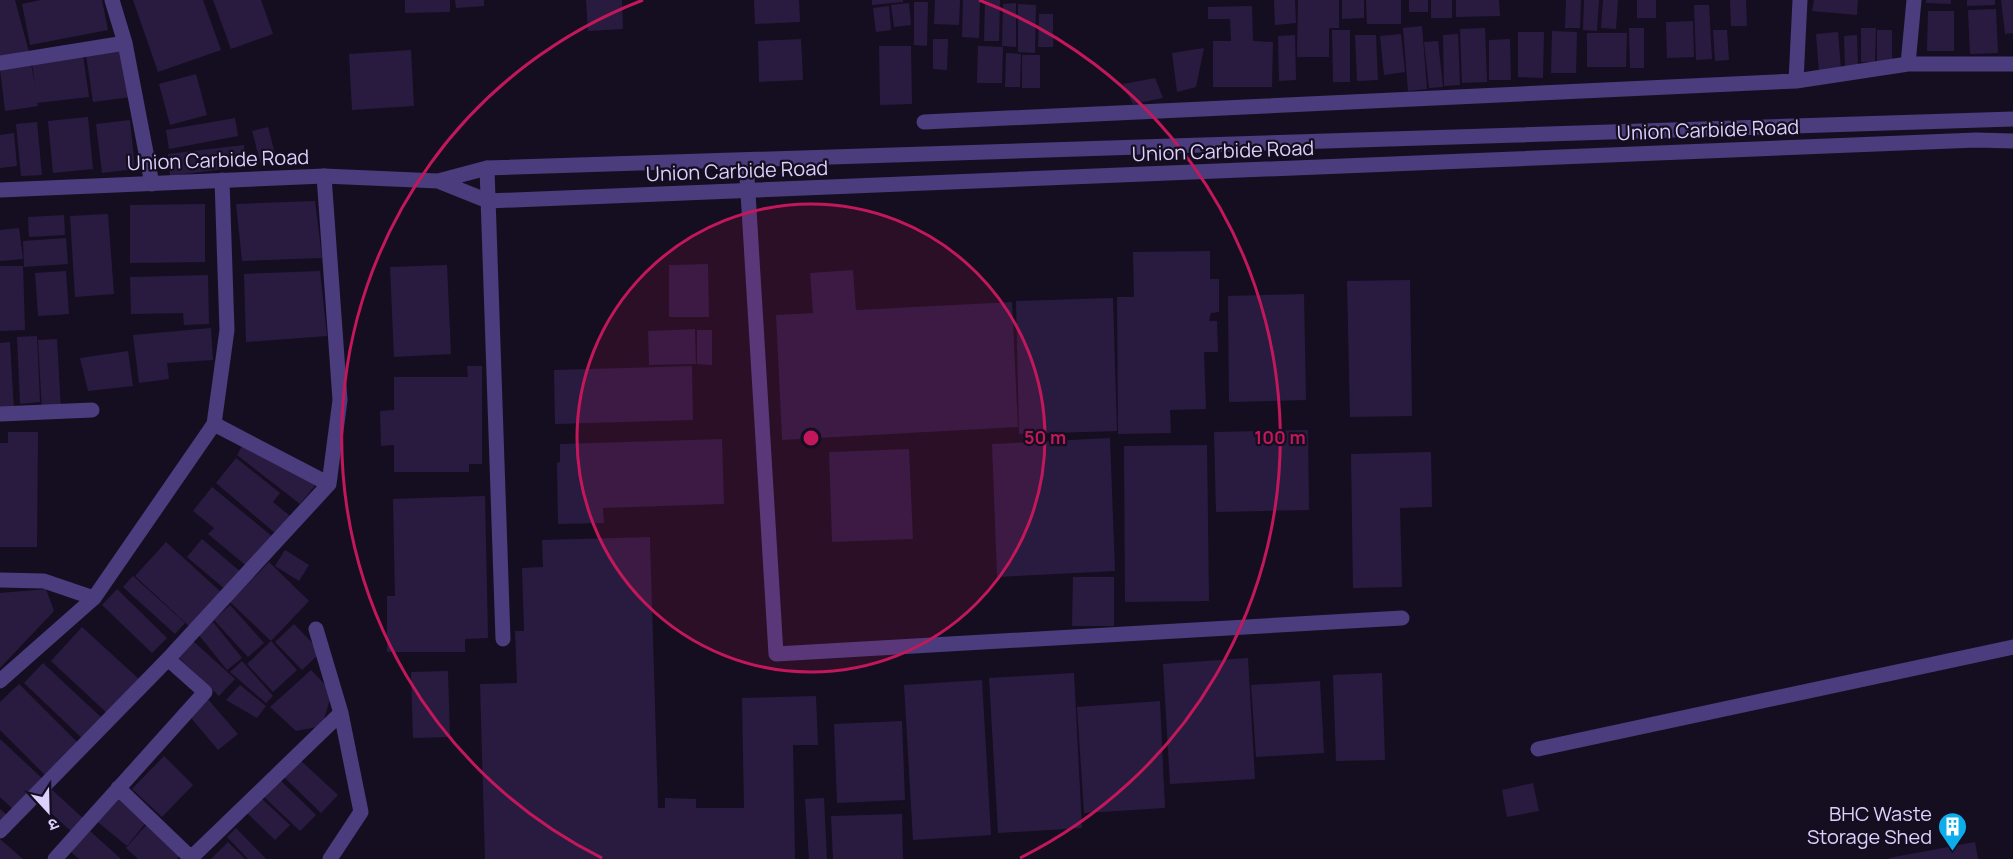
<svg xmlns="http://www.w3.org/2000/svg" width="2013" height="859" viewBox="0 0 2013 859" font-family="Manrope,'Noto Sans Devanagari',sans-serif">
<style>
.building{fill:#291b40}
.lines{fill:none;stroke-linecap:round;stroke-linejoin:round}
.service{stroke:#4a3c7d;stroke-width:15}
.minor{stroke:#4a3c7d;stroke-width:15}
.tertiary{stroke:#4a3c7d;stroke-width:15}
.ring{fill:none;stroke:#c2185b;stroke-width:3}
.labels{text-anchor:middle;stroke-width:4.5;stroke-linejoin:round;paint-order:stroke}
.street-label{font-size:20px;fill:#ddd0fc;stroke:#150e20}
.poi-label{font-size:20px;fill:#ddd0fc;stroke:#150e20;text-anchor:end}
.centre{fill:#c2185b;stroke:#150e20;stroke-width:3}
.ring-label{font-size:18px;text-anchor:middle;font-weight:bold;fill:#c2185b;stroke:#150e20;stroke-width:4.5;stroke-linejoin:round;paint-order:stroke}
</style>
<rect width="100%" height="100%" fill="#150e20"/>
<path class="building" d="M 0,0 L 15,0 L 29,52 L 0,57 Z
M 41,0 L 102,0 L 108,30 L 30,45 L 22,4 Z
M 133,0 L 203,0 L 221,50 L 158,72 Z
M 213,0 L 261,0 L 273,34 L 231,49 Z
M 405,0 L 450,0 L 450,12 L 405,13 Z
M 455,0 L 484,0 L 484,6 L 456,8 Z
M 586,0 L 622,0 L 623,29 L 588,31 Z
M 754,0 L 799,0 L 800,22 L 755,24 Z
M 872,0 L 903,0 L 903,2 L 872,5 Z
M 935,0 L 960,0 L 959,25 L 934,24 Z
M 963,0 L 980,0 L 979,38 L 962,37 Z
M 985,0 L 1000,0 L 999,41 L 984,41 Z
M 1274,0 L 1295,0 L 1296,23 L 1275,25 Z
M 1298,0 L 1339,0 L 1339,28 L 1329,28 L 1329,57 L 1297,57 Z
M 1342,0 L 1364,0 L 1364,18 L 1342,19 Z
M 1366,0 L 1401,0 L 1401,24 L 1367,24 Z
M 1409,0 L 1428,0 L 1428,12 L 1409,12 Z
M 1431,0 L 1452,0 L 1452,18 L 1431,18 Z
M 1456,0 L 1499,0 L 1500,16 L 1456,17 Z
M 1566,0 L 1581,0 L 1580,28 L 1565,28 Z
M 1584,0 L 1599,0 L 1597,31 L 1583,30 Z
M 1603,0 L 1618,0 L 1616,29 L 1601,28 Z
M 1637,0 L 1656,0 L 1656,18 L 1637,18 Z
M 1730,0 L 1746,0 L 1747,26 L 1731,26 Z
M 1814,0 L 1858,0 L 1857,15 L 1812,11 Z
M 1926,0 L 1951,0 L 1951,4 L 1926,3 Z
M 1967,0 L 1995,0 L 1995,5 L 1967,6 Z
M 2001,0 L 2013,0 L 2013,33 L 2005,34 Z
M 914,2 L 928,2 L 927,46 L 914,45 Z
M 909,3 L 911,25 L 894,27 L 891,5 Z
M 1016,3 L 1016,47 L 1002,46 L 1003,4 Z
M 1018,4 L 1036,5 L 1035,53 L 1018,52 Z
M 1694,5 L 1709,5 L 1712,59 L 1696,60 Z
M 889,6 L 891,30 L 876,32 L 873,8 Z
M 1252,6 L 1253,41 L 1273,42 L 1272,87 L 1213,87 L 1213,41 L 1231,41 L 1230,19 L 1208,19 L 1208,7 Z
M 1996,9 L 1998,53 L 1970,54 L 1968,10 Z
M 1928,11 L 1954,11 L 1954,51 L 1927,51 Z
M 1039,14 L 1053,14 L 1053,47 L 1038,47 Z
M 1693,21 L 1694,57 L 1667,58 L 1666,22 Z
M 1422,26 L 1427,89 L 1408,91 L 1403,28 Z
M 1485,28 L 1487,82 L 1462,83 L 1460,29 Z
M 1629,28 L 1644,28 L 1644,68 L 1630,68 Z
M 1861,28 L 1876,28 L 1875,62 L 1861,62 Z
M 1332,30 L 1350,30 L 1350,82 L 1333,82 Z
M 1713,30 L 1727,30 L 1729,60 L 1715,61 Z
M 1877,30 L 1892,30 L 1892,63 L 1877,63 Z
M 1552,31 L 1577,32 L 1576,73 L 1551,73 Z
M 1518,32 L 1544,32 L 1543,78 L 1518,77 Z
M 1838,32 L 1841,70 L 1819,72 L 1816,34 Z
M 1587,33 L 1627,33 L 1626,67 L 1587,67 Z
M 1401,34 L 1405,72 L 1384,75 L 1380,36 Z
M 1458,34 L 1460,85 L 1444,86 L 1443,35 Z
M 1295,35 L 1296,80 L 1279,81 L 1278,36 Z
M 1355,35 L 1376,35 L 1378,80 L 1357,81 Z
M 1857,35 L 1858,67 L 1845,68 L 1844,36 Z
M 801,39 L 803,80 L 759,82 L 758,41 Z
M 933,39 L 948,39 L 947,70 L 933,69 Z
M 1510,39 L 1511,80 L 1489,80 L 1489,40 Z
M 1438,41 L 1443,87 L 1429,88 L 1424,42 Z
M 879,46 L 911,46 L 912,104 L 880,105 Z
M 978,46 L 1003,47 L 1002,83 L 977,83 Z
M 1204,48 L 1196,87 L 1177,92 L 1172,53 Z
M 123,49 L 131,97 L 93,102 L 86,55 Z
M 411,50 L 414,106 L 352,110 L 349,54 Z
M 1006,53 L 1021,54 L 1020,87 L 1005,87 Z
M 83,55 L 89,97 L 37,103 L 38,106 L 5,111 L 0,69 L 31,64 L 35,85 L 32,63 Z
M 1022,55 L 1040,55 L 1040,88 L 1022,88 Z
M 196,74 L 207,115 L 170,125 L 159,84 Z
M 1155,78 L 1163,98 L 1133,104 L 1123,84 Z
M 88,117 L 93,169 L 53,173 L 48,121 Z
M 235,118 L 238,136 L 169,149 L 166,130 Z
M 130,120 L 135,169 L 102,173 L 96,124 Z
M 37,122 L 42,175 L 21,176 L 16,124 Z
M 268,127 L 277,161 L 261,165 L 252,131 Z
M 14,133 L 17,166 L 0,168 L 0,135 Z
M 244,145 L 246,166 L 170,176 L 168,154 Z
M 315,201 L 322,258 L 242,261 L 236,204 Z
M 205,204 L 205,262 L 130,263 L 130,205 Z
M 108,214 L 114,294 L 75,297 L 70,216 Z
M 64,215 L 65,235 L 29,237 L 28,217 Z
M 19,228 L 23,259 L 0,261 L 0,230 Z
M 66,238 L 68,264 L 24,267 L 23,241 Z
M 1210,251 L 1210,279 L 1219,279 L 1219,312 L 1211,313 L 1209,321 L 1217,321 L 1218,352 L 1204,352 L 1206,409 L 1170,410 L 1171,433 L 1118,434 L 1117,297 L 1134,297 L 1133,252 Z
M 708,264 L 709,317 L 669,317 L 669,265 Z
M 447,265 L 451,354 L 394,357 L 390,267 Z
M 0,266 L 23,266 L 25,330 L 0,331 Z
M 853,270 L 856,310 L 1012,302 L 1018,427 L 782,440 L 776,315 L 813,313 L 810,273 Z
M 66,271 L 69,314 L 38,316 L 35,273 Z
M 320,271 L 327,336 L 246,342 L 244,274 Z
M 208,275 L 209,324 L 184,325 L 183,313 L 131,314 L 130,277 Z
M 1410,280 L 1412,416 L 1350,417 L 1347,281 Z
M 1304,294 L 1306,400 L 1229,402 L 1228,296 Z
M 1113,298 L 1117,431 L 1019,434 L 1016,301 Z
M 211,328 L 213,360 L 167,363 L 169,379 L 139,383 L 133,335 Z
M 695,329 L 696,364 L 649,365 L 648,331 Z
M 697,330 L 712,330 L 712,365 L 697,364 Z
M 37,336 L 40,402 L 20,404 L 17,337 Z
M 57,339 L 61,410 L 42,411 L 38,340 Z
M 10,342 L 14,410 L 0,411 L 0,343 Z
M 128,351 L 133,386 L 88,391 L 80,358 Z
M 467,366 L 482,366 L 482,464 L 469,464 L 469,472 L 394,472 L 394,445 L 381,446 L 380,411 L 394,410 L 394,377 L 468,377 Z
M 692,366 L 693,420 L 555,424 L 554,370 Z
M 1308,430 L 1309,510 L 1216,512 L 1214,432 Z
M 8,432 L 38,432 L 37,547 L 0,547 L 0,443 L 8,443 Z
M 1110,438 L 1115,571 L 997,577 L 992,444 Z
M 722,439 L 724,504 L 603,508 L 604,523 L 558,524 L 557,463 L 560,462 L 560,444 Z
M 244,443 L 317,483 L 300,504 L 237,455 Z
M 1207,445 L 1209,601 L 1125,602 L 1124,446 Z
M 909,449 L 913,539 L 832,542 L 829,452 Z
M 1431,452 L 1432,507 L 1400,508 L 1402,587 L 1353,588 L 1351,454 Z
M 236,458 L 280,493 L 273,502 L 290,516 L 275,533 L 216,483 Z
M 212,487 L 273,537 L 249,568 L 208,534 L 214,528 L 193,511 Z
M 485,496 L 488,638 L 465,639 L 465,652 L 387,652 L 387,596 L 395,596 L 393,499 Z
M 650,537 L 658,808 L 665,808 L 665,798 L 696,799 L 696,808 L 744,808 L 742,698 L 816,696 L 818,745 L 793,745 L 795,859 L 485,859 L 480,684 L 517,683 L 515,631 L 524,631 L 522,568 L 543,567 L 542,540 Z
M 202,539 L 242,573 L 226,590 L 187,557 Z
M 166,542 L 222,593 L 190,627 L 135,576 Z
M 285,550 L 309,565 L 299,581 L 275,566 Z
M 269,562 L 309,601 L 271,641 L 230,602 Z
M 133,576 L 185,623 L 175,634 L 123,587 Z
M 1073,577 L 1114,577 L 1114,626 L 1072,626 Z
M 46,589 L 54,611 L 0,668 L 0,593 Z
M 117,589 L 167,638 L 152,653 L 102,605 Z
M 230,605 L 264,643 L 248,657 L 214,620 Z
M 213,622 L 242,658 L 227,670 L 198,634 Z
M 294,624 L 321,652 L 302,670 L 275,642 Z
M 82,627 L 140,680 L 108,714 L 51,661 Z
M 192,640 L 235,679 L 219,696 L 177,656 Z
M 271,641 L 297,670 L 273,692 L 247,664 Z
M 1248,658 L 1255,779 L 1170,784 L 1163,664 Z
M 242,661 L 273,696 L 266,703 L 230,672 Z
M 43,663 L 104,720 L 85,741 L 24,683 Z
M 311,670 L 332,692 L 322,726 L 296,731 L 270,707 Z
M 448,671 L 450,737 L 413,738 L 411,672 Z
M 1074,673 L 1082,828 L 998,833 L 989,678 Z
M 1382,673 L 1385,760 L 1336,761 L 1333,675 Z
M 982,680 L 991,835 L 913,840 L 904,685 Z
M 1320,681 L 1324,753 L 1256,757 L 1251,685 Z
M 19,684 L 80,745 L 47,777 L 0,730 L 0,702 Z
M 240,685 L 266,706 L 257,718 L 226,700 Z
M 206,697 L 238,734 L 218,750 L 187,713 Z
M 1160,701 L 1165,808 L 1084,813 L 1077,707 Z
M 902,721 L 905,800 L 837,803 L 834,724 Z
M 0,739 L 45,781 L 16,812 L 0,797 Z
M 164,756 L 193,785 L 162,817 L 132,789 Z
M 300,760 L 338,795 L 321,813 L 284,777 Z
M 277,777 L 316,815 L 300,831 L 261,794 Z
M 1533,783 L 1539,811 L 1507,817 L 1502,790 Z
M 49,787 L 86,821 L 74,834 L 37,800 Z
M 115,795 L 147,821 L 127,846 L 94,819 Z
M 261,798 L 290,825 L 275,840 L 247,813 Z
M 824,798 L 827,859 L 809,859 L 805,799 Z
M 0,809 L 9,817 L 0,828 Z
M 902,814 L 903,859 L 833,859 L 831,816 Z
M 148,823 L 182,853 L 177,859 L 138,859 L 126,848 Z
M 236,828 L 266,859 L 248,859 L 227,837 Z
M 90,831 L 121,859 L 79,859 L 71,852 Z
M 0,839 L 23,859 L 0,859 Z
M 228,842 L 245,859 L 211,859 Z
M 1975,842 L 1978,859 L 1889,859 L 1889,858 Z"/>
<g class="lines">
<path class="service" d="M 746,160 L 776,654 L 1402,618
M 487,168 L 503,639
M 1538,749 L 2013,647"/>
<path class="minor" d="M 112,0 L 125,43 L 152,184
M 0,63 L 125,43
M 1908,64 L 1914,0
M 1796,81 L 1800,0
M 924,122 L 1796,81 L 1908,64 L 2013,64
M 324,176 L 340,400 L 329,484
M 0,414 L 92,410
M 0,580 L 44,581 L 94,598 L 214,424 L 227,330 L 222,180
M 316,629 L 341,713 L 361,812 L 330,859
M 0,681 L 94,598
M 118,788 L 192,859
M 0,831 L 168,659 L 329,484 L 214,424
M 55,859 L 205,692 L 168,659
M 190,859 L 341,713"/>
<path class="tertiary" d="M 438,181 L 488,201 L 1976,140 L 2013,141
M 0,190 L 324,176 L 438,181 L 487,168 L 2013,119"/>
</g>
<circle cx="811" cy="438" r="234" fill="#c2185b" fill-opacity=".12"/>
<g class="ring">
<circle cx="811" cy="438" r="234"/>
<path d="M602 858A469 469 0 0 1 643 0M979 0A469 469 0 0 1 1020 858"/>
</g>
<defs>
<symbol id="building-pin" viewBox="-11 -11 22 30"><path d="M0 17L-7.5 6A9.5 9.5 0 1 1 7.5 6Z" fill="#0dadeb" stroke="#150e20"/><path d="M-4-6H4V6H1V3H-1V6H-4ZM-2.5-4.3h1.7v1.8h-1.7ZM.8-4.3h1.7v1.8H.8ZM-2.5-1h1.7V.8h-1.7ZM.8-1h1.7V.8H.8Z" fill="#fff"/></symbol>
</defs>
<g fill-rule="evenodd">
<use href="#building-pin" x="1936" y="810" width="33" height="45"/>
</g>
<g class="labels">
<g class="street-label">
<text transform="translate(1708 130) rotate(-2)" y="7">Union Carbide Road</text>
<text transform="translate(1223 151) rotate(-2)" y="7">Union Carbide Road</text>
<text transform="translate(218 160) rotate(-2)" y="7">Union Carbide Road</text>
<text transform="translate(737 171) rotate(-2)" y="7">Union Carbide Road</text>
</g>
<g class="poi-label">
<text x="1932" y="821">BHC Waste<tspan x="1932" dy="23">Storage Shed</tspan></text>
</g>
</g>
<circle cx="811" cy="438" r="9" class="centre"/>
<g class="ring-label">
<text x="1045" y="444">50 m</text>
<text x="1280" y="444">100 m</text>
</g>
<g transform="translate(48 811) rotate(158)" stroke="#150e20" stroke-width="4.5" paint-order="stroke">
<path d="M0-4.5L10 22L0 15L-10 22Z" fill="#ddd0fc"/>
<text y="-9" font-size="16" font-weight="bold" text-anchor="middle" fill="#ddd0fc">उ</text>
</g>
</svg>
